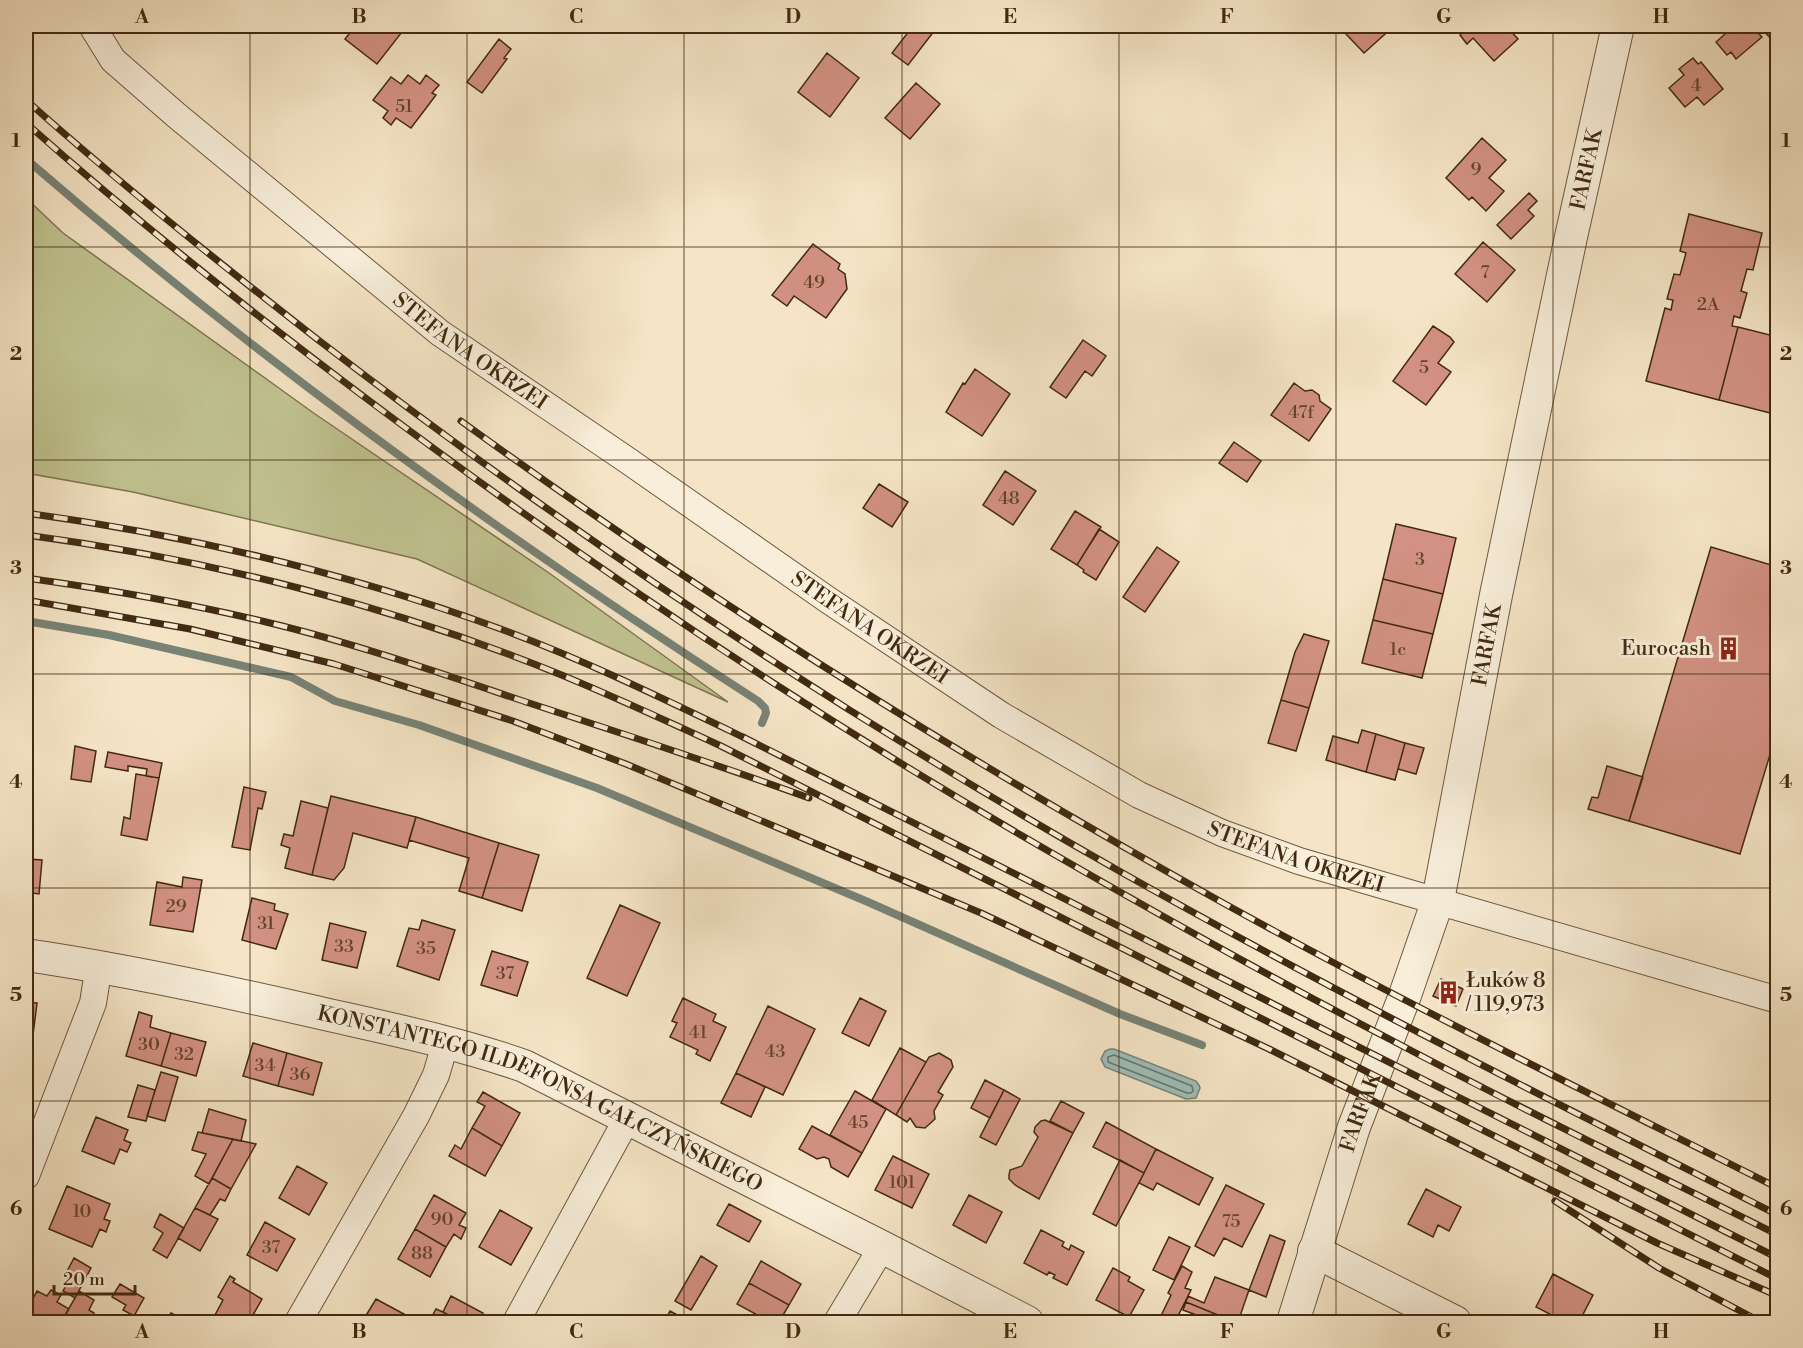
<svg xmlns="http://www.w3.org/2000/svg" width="1803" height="1348" viewBox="0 0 1803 1348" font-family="'Libre Bodoni',serif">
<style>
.green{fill:#c1c391;stroke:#817650;stroke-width:1.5}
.water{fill:#9dbeba;stroke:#788376;stroke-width:1.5}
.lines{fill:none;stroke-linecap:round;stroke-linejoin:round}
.shore{stroke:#6f7465;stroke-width:1.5}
.stream{stroke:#788376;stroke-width:8}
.building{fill:#d29182;stroke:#412a10;stroke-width:1.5}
.minor-casing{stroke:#6e593e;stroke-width:28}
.tertiary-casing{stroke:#6e593e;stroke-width:34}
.minor{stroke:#f8eeda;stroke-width:26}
.tertiary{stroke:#f8eeda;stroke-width:32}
.rail-casing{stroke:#412a10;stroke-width:7}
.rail{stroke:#f8eeda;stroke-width:4.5;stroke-dasharray:14;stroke-linecap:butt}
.grid{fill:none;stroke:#412a10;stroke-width:1.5;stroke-opacity:0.55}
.labels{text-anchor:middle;stroke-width:6;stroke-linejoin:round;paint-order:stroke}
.number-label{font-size:18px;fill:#65442c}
.street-label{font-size:21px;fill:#412a10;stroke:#f8eeda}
.poi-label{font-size:21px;fill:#412a10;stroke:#f8eeda;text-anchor:end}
.neatline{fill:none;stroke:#412a10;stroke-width:2}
.grid-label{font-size:20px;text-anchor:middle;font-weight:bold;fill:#412a10}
</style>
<rect width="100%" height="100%" fill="#f5e5c6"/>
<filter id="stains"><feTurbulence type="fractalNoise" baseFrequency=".00333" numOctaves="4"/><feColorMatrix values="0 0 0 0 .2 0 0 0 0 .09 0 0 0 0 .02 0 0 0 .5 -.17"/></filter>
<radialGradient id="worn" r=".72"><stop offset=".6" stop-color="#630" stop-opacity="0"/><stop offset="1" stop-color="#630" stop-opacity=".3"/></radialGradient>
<path class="green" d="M 26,198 L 63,233 L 315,414 L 549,573 L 728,702 L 417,559 L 133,492 L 26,473 Z"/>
<path class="water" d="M 1110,1049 L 1114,1049 L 1196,1081 L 1199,1085 L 1200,1088 L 1196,1098 L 1186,1099 L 1105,1067 L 1101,1059 L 1105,1051 Z"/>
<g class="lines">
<path class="shore" d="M 1114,1055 L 1192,1086 L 1193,1091 L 1191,1093 L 1187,1093 L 1108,1062 L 1108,1057 Z"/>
<path class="stream" d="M 26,159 C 256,358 502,537 758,701 L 765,708 L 766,713 L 762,723
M 26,621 L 109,635 L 291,677 L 335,701 L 419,725 L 597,788 L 868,902 L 1120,1014 L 1202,1045"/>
</g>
<path class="building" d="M 355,26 L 393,26 L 402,32 L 377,64 L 345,39 Z
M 913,26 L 938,26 L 908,65 L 892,53 Z
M 1356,26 L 1394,26 L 1364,53 L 1346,34 Z
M 1462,26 L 1506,26 L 1518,39 L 1494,61 L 1473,38 L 1467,44 L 1460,35 L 1466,30 Z
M 1722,26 L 1751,26 L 1762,37 L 1736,59 L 1731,52 L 1727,55 L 1716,42 L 1725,34 L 1719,28 Z
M 1759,26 L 1778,26 L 1778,46 Z
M 499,39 L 511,49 L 504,58 L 507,59 L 482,93 L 467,82 Z
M 827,53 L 859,78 L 830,117 L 798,92 Z
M 1693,58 L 1698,64 L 1701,62 L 1723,89 L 1704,105 L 1697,97 L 1685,107 L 1669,88 L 1684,75 L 1679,69 Z
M 408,75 L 420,84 L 426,75 L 439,85 L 432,93 L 436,95 L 411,128 L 396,118 L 391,125 L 383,118 L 388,111 L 373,100 L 391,77 L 401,84 Z
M 916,83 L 940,104 L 910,139 L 885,118 Z
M 1482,138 L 1506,160 L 1489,178 L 1504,191 L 1486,211 L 1472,197 L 1469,200 L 1446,178 Z
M 1529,193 L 1537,201 L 1528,210 L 1534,216 L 1511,239 L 1497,225 Z
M 1689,214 L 1762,233 L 1753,270 L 1747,269 L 1741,291 L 1747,293 L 1740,318 L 1734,316 L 1732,326 L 1738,327 L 1719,400 L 1646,381 L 1665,308 L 1671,310 L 1673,300 L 1667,299 L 1674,274 L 1680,275 L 1686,253 L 1680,251 Z
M 1483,242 L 1515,270 L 1487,302 L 1455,274 Z
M 813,244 L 840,264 L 838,269 L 845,274 L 847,289 L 826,318 L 794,296 L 787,306 L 772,295 Z
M 1433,326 L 1450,337 L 1454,342 L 1438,363 L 1451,372 L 1426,405 L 1393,381 Z
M 1738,327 L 1778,337 L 1778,415 L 1719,400 Z
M 1083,340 L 1106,356 L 1092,376 L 1085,371 L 1066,398 L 1050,387 Z
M 975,369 L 1010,394 L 982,436 L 946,412 L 963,383 L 965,384 Z
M 1294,383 L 1305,391 L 1312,390 L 1319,395 L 1320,401 L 1331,409 L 1309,441 L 1271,415 Z
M 1234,442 L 1261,461 L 1247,482 L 1219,463 Z
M 1005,471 L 1036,491 L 1013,525 L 983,505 Z
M 879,484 L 908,502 L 892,527 L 863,508 Z
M 1075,511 L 1101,527 L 1077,565 L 1051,549 Z
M 1396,524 L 1456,538 L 1443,594 L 1383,579 Z
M 1099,529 L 1119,542 L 1096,580 L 1083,572 L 1084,570 L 1077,565 Z
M 1157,547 L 1179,562 L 1145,612 L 1123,597 Z
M 1711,547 L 1778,567 L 1778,728 L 1740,854 L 1629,821 Z
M 1383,579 L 1443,594 L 1433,634 L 1373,620 Z
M 1373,620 L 1433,634 L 1422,678 L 1362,663 Z
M 1304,634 L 1329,641 L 1309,708 L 1281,700 L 1295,652 Z
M 1281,700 L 1309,708 L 1296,751 L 1268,743 Z
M 1362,730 L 1376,734 L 1366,772 L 1326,760 L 1333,736 L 1358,743 Z
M 1376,734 L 1405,743 L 1395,780 L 1366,772 Z
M 1405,743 L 1424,748 L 1416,774 L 1398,769 Z
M 75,746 L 96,751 L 91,782 L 71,779 Z
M 108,752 L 162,763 L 159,778 L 146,776 L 147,769 L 128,766 L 128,771 L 105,767 Z
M 1607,766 L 1643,777 L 1629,821 L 1588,809 L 1592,797 L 1598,798 Z
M 136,774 L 159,778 L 147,840 L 121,835 L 124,817 L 130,819 Z
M 244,787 L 266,792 L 262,809 L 258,808 L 250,850 L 232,847 Z
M 331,796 L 416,817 L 407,848 L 353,833 L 344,868 L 334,880 L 312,875 Z
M 301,801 L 328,808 L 312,875 L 285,868 L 290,848 L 281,845 L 284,834 L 293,836 Z
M 416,817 L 499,843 L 482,898 L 459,891 L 469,858 L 409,840 Z
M 499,843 L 539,855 L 522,911 L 482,898 Z
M 26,847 L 29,848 L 28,859 L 42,860 L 39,894 L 26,892 Z
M 183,877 L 202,880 L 193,932 L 150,925 L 157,882 L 182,887 Z
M 252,898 L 275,904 L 274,910 L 288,914 L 276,949 L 242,940 Z
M 620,905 L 660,923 L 627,996 L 587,978 Z
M 422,920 L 455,930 L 439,980 L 397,966 L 409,928 L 419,930 Z
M 330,923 L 366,932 L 357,968 L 322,960 Z
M 492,951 L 528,962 L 517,996 L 481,985 Z
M 1441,979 L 1463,989 L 1456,1006 L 1433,996 Z
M 683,998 L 716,1014 L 713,1021 L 726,1027 L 710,1061 L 696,1054 L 698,1050 L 670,1037 L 677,1023 L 672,1021 Z
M 860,998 L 886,1011 L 869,1046 L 842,1033 Z
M 26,1002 L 37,1003 L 33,1035 L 26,1034 Z
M 768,1006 L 815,1029 L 783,1095 L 736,1073 Z
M 139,1012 L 152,1016 L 150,1027 L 171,1033 L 161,1066 L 126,1056 Z
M 171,1033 L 206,1042 L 196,1076 L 161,1066 Z
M 253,1043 L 287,1053 L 278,1086 L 243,1076 Z
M 900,1048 L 926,1062 L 896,1115 L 872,1100 Z
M 287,1053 L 322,1063 L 313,1095 L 278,1086 Z
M 939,1053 L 951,1060 L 953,1067 L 938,1092 L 943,1095 L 934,1111 L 935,1119 L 925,1128 L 916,1127 L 910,1118 L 907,1122 L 896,1115 L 929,1057 Z
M 161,1072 L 178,1077 L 165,1121 L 147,1116 Z
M 736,1073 L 765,1087 L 751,1117 L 721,1103 Z
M 985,1080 L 1004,1090 L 990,1118 L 971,1108 Z
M 138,1085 L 155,1090 L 146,1121 L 128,1117 Z
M 1004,1090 L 1020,1099 L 996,1145 L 980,1137 Z
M 855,1091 L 886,1109 L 862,1153 L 830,1135 Z
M 483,1092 L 520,1113 L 502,1146 L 472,1128 L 485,1106 L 477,1102 Z
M 1061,1101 L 1084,1113 L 1073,1133 L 1050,1121 Z
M 209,1109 L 246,1120 L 241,1141 L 202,1133 Z
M 96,1117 L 128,1130 L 124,1140 L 131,1143 L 127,1152 L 120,1149 L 114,1164 L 82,1151 Z
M 1045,1120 L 1073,1133 L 1039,1199 L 1015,1185 L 1009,1179 L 1009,1175 L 1010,1170 L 1022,1166 L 1038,1137 L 1034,1132 L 1035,1127 L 1041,1121 Z
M 1106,1122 L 1156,1149 L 1144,1173 L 1093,1147 Z
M 812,1126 L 862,1153 L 848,1177 L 831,1167 L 829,1159 L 824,1157 L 817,1159 L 799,1149 Z
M 472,1128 L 502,1146 L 485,1176 L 449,1156 L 455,1145 L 461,1149 Z
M 198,1132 L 233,1139 L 209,1184 L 195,1176 L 206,1154 L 192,1150 Z
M 233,1139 L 256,1144 L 231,1189 L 212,1178 Z
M 1156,1149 L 1213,1178 L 1199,1205 L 1157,1183 L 1153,1190 L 1139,1183 Z
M 893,1156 L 929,1174 L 912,1208 L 875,1190 Z
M 1120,1160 L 1144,1173 L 1116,1226 L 1093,1214 Z
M 297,1166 L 327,1183 L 309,1215 L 279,1198 Z
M 212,1178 L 231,1189 L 225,1201 L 220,1199 L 210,1215 L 195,1208 Z
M 1226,1185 L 1264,1204 L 1242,1247 L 1224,1238 L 1214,1256 L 1195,1246 Z
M 67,1186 L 110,1204 L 104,1219 L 110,1221 L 106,1232 L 100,1229 L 92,1247 L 49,1229 Z
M 1426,1189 L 1461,1207 L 1449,1231 L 1438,1225 L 1433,1237 L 1408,1224 Z
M 434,1195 L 466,1213 L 459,1225 L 466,1228 L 461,1239 L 454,1234 L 446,1247 L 415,1229 Z
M 969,1195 L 1002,1212 L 986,1243 L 953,1225 Z
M 729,1204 L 761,1221 L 749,1242 L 717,1225 Z
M 195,1208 L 218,1219 L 200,1251 L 178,1238 Z
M 500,1210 L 532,1228 L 511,1265 L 479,1247 Z
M 160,1214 L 184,1228 L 167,1258 L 153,1250 L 163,1233 L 154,1227 Z
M 265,1222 L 295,1239 L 277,1271 L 247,1255 Z
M 415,1229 L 446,1247 L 430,1277 L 398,1259 Z
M 1041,1230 L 1064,1242 L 1062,1246 L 1069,1250 L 1071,1245 L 1084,1252 L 1067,1285 L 1053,1278 L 1055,1275 L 1049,1272 L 1047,1275 L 1024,1263 Z
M 1270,1235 L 1285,1241 L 1266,1297 L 1249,1290 Z
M 1169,1237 L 1190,1247 L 1174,1280 L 1153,1270 Z
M 701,1256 L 717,1266 L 691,1310 L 675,1301 Z
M 74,1258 L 91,1268 L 75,1298 L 63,1291 L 70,1278 L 65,1275 Z
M 761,1261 L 801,1284 L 789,1305 L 749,1283 Z
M 1182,1266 L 1192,1272 L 1185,1288 L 1191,1290 L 1179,1314 L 1181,1315 L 1177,1322 L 1158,1322 L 1171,1295 L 1168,1293 Z
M 1113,1268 L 1130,1277 L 1128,1281 L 1144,1290 L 1129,1317 L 1096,1300 Z
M 1553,1274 L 1593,1295 L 1579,1322 L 1565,1322 L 1536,1307 Z
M 230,1276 L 235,1279 L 233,1282 L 262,1299 L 249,1322 L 228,1322 L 215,1315 L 223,1300 L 218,1297 Z
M 1215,1277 L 1249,1290 L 1240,1316 L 1253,1322 L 1235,1322 L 1186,1302 L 1188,1296 L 1204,1303 Z
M 749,1283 L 789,1305 L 779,1322 L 770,1322 L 737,1304 Z
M 120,1284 L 144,1298 L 134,1316 L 123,1310 L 126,1305 L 112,1297 Z
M 51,1290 L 61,1295 L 57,1302 L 69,1309 L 61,1322 L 26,1322 L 26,1312 L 37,1291 L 47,1296 Z
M 79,1291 L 94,1300 L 89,1310 L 94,1313 L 90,1321 L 93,1322 L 61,1322 Z
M 451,1296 L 483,1313 L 478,1322 L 461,1322 L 443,1312 Z
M 376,1299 L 415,1320 L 413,1322 L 362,1322 Z
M 1186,1302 L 1235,1322 L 1197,1322 L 1199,1316 L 1183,1310 Z
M 436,1309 L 443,1312 L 461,1322 L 429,1322 Z
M 670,1311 L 690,1322 L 664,1322 Z
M 171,1313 L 188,1322 L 165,1322 Z"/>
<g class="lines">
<defs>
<g id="minor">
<path id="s1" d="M 92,26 L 113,60 L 176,115 L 440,333 L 627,460 L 828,600 L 1001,715 L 1139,795 L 1222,833 L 1299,861 L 1778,1000"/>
<path d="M 26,1176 L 93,1003 L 99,965"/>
<path d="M 298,1322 L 416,1116 L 436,1075 L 446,1041"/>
<path d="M 516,1322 L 628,1117"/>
<path d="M 837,1322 L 882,1247"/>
</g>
<g id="tertiary">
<path id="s2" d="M 26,955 C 123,969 220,990 316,1012 C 386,1028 456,1042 524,1066 L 882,1247 L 1027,1322"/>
<path d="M 1314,1251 L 1455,1322"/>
<path id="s3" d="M 1293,1322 L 1354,1127 L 1404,998 L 1438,900 L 1496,595 L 1571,237 L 1618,26"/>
</g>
</defs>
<use href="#minor" class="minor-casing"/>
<use href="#tertiary" class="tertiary-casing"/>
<use href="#minor" class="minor"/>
<use href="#tertiary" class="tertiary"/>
<defs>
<path id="rail" d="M 26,100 C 119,183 218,262 317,339 C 574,537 845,716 1128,876 C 1341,996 1560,1105 1778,1215
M 26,123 C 183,262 349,389 519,510 C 681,626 848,734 1019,834 C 1143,906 1268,976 1395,1042 C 1521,1109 1650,1171 1778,1235
M 461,421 C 705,598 962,758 1225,904 C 1406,1004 1593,1095 1778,1188
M 26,513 C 186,535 345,572 498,628 C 582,659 662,698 743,737 L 1778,1258
M 26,535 C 208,559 394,606 564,676 C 617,698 669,722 721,746 L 1778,1279
M 26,578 C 106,589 187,603 266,622 C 354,643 440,673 526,702 C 621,733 716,764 809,798
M 26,600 L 190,629 L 334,664 L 513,721 L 626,764 L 981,913 L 1269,1049 L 1657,1243 L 1778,1296
M 1555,1201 L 1659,1268 L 1761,1322"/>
</defs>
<use href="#rail" class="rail-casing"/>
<use href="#rail" class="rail"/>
</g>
<path class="grid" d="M 250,26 L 250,1322M 467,26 L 467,1322M 684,26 L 684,1322M 902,26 L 902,1322M 1119,26 L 1119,1322M 1336,26 L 1336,1322M 1553,26 L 1553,1322M 26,247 L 1778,247M 26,460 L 1778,460M 26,674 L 1778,674M 26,888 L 1778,888M 26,1101 L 1778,1101"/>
<defs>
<symbol id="building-bare" viewBox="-9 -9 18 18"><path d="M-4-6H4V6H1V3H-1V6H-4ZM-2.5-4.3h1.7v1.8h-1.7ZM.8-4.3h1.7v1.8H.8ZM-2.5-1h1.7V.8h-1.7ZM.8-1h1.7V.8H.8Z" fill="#8f2418" stroke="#f8eeda" stroke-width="2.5" paint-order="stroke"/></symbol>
</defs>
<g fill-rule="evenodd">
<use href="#building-bare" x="1712" y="632" width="33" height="33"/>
<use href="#building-bare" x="1432" y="976" width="33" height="33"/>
</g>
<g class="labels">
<g class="number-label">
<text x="1696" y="91">4</text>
<text x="404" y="112">51</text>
<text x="1476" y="175">9</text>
<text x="1485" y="278">7</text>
<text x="814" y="288">49</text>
<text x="1708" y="310">2A</text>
<text x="1424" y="373">5</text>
<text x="1301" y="418">47f</text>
<text x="1009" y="504">48</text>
<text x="1420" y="565">3</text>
<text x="1398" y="655">1c</text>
<text x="176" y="912">29</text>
<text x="266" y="929">31</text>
<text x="344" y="952">33</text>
<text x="426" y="954">35</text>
<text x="505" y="979">37</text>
<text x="698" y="1038">41</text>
<text x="149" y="1050">30</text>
<text x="775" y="1057">43</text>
<text x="184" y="1060">32</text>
<text x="265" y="1071">34</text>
<text x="300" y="1080">36</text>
<text x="858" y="1128">45</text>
<text x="902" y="1188">101</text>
<text x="82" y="1217">10</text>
<text x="442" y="1225">90</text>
<text x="1231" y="1227">75</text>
<text x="271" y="1253">37</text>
<text x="422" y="1259">88</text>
</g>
<g class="street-label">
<text dy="7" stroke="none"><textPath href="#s3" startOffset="1192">FARFAK</textPath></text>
<text dy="7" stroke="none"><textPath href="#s1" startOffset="501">STEFANA OKRZEI</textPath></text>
<text dy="7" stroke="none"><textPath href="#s1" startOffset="987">STEFANA OKRZEI</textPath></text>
<text dy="7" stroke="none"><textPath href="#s3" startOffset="706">FARFAK</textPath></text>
<text dy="7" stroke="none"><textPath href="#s1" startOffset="1473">STEFANA OKRZEI</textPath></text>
<text dy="7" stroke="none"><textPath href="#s2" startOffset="537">KONSTANTEGO ILDEFONSA GAŁCZYŃSKIEGO</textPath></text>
<text dy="7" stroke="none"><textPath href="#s3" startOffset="220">FARFAK</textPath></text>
</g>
<g class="poi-label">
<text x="1711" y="655">Eurocash</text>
<text x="1466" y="987" text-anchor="start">Łuków 8<tspan x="1466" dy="24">/ 119,973</tspan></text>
</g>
</g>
<rect width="1803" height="1348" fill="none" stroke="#f5e5c6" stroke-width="66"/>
<path d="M54 1285v9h81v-9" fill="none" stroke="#412a10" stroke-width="3"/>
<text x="63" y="1285" font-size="18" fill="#412a10" stroke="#f8eeda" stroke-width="4.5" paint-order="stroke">20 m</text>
<rect x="33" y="33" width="1737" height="1282" class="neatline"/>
<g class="grid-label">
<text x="142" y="23">A</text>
<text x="359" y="23">B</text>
<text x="576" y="23">C</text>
<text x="793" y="23">D</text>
<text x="1010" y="23">E</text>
<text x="1227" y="23">F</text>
<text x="1444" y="23">G</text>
<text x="1661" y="23">H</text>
<text x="16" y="147">1</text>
<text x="1786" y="147">1</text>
<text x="16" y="360">2</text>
<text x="1786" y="360">2</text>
<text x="16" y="574">3</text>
<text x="1786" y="574">3</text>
<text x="16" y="788">4</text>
<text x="1786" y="788">4</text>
<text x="16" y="1001">5</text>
<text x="1786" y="1001">5</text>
<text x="16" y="1215">6</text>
<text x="1786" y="1215">6</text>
<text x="142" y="1338">A</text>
<text x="359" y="1338">B</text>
<text x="576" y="1338">C</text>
<text x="793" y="1338">D</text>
<text x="1010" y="1338">E</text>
<text x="1227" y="1338">F</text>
<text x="1444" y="1338">G</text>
<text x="1661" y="1338">H</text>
</g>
<rect width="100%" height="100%" filter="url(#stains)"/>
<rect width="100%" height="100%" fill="url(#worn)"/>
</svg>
